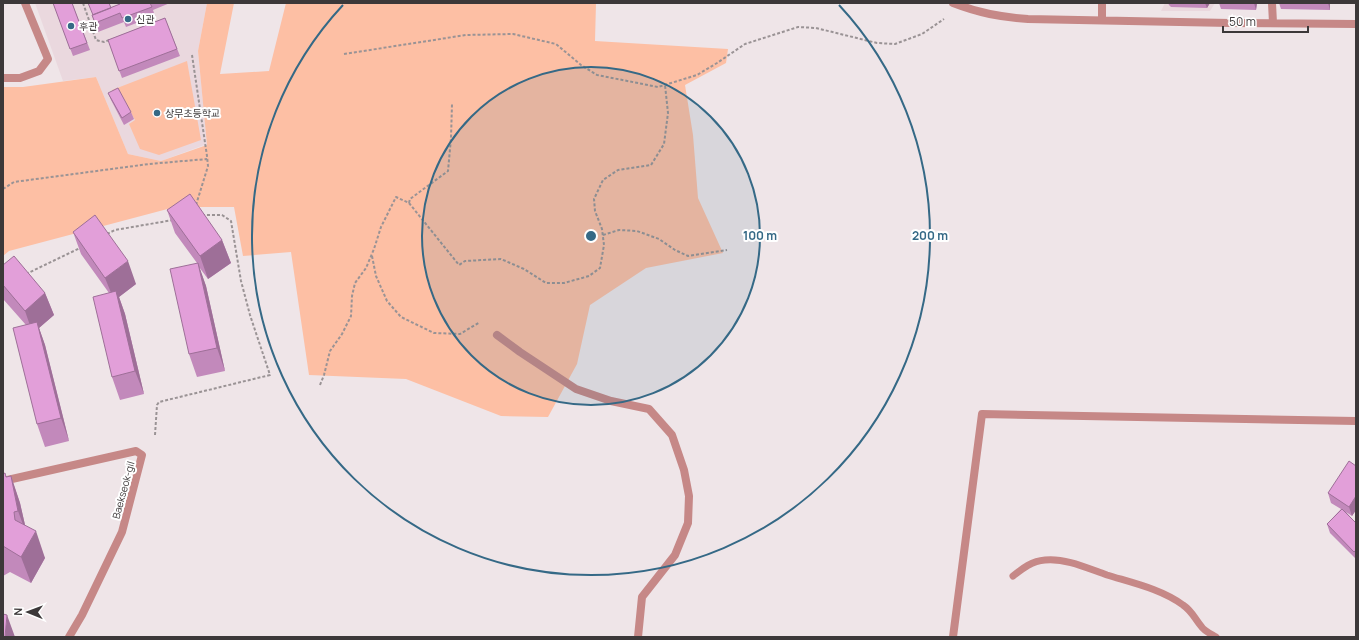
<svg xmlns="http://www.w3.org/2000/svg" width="1359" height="640" viewBox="0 0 1359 640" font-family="Manrope,'Noto Sans KR',sans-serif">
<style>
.built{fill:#ead8de}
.green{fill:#fdbfa4}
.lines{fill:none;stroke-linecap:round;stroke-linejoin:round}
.path{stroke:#9a9395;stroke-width:2;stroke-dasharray:3 2;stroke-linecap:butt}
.service{stroke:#c68887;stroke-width:7}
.minor{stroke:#c68887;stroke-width:8}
.wall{fill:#c289bb}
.shaded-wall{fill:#9e6f98}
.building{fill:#e29fd9;stroke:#9e6f98}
.ring{fill:none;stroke:#356986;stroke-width:2}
.poi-dot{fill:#356986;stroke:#fff;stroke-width:1.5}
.labels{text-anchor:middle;stroke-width:4;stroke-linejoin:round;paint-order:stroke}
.poi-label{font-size:10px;fill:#3c3839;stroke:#fff;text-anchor:start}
.street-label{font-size:10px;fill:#3c3839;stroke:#fff}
.centre{fill:#356986;stroke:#fff;stroke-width:2}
.ring-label{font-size:12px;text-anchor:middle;font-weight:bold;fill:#356986;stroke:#fff;stroke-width:4;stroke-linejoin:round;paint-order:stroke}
</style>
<rect width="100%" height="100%" fill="#efe5e8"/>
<path class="built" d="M 35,3 L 207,3 L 198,51 L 207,144 L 161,161 L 128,154 L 96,77 L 63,81 Z
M 1165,3 L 1215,3 L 1210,11 L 1161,11 Z"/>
<path class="green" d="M 207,3 L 234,3 L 220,74 L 269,71 L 286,3 L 596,3 L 595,41 L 728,49 L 726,63 L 685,85 L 693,135 L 698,198 L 723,253 L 646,268 L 590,305 L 577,364 L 548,417 L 501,416 L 406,379 L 309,375 L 291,252 L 243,256 L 234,207 L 175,207 L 9,251 L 3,256 L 3,87 L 23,87 L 96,77 L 128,154 L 161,161 L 207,145 L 198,51 Z
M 187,61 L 201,140 L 159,155 L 140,149 L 129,124 L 135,120 L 120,94 L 115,97 L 112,90 Z"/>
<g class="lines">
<path class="path" d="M 83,3 L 96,40 L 104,42 L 109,40
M 344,54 L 466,35 L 513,34 L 556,44 L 581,65 L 597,75 L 658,87 L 697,75 L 717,63 L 745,44 L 798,27 L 816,28 L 877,43 L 895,44 L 922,34 L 944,19
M 192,55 L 207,156 L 208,166 L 196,205
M 3,189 L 14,182 L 149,164 L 207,159
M 409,203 L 459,265 L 465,261 L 501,259 L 524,269 L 546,283 L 564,283 L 589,276 L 600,268 L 604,245 L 602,229 L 595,211 L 594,199 L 603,180 L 618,170 L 651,165 L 664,144 L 668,113 L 665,85
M 107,234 L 115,230 L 173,220
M 603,235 L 619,230 L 637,231 L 659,239 L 675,250 L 688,256 L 727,250
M 372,256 L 376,276 L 387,301 L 401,317 L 434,333 L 460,334 L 480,322
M 26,274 L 80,248
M 320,385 L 324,375 L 330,351 L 342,334 L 351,316 L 352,296 L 355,283 L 366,268 L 374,249 L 381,227 L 396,197 L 409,203 L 410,199 L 448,171 L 451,138 L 452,104
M 155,435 L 157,405 L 159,402 L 270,375 L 250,315 L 241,281 L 231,221 L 222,215 L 203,215"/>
<path class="service" d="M 1013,576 C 1023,568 1032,561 1045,560 C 1066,558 1087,568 1107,575 C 1133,583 1161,589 1183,605 C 1192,611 1195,619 1201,626 C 1204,631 1211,634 1216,637"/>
<path class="minor" d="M 953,3 C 979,13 1000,17 1028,19 L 1230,23 L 1356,24
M 1272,3 L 1273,23
M 1102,20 L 1102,3
M 3,78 L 20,78 L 39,71 L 48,59 L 25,3
M 497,335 L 520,352 L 576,389 L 611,401 L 649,409 L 672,435 L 684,470 L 689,496 L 688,523 L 675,555 L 642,597 L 638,637
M 3,481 L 136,451 L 142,455 L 122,532 L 82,615 L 69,637
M 953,637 L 982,414 L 1356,421"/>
</g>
<path class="wall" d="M 53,3 L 72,3 L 90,50 L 73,56 Z
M 119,3 L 170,3 L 153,10 L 155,16 L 126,27 L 124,22 L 98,32 L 92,15 L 120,4 Z
M 1168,3 L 1210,3 L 1207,8 L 1171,7 L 1169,5 Z
M 1219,3 L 1257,3 L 1256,10 L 1221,9 Z
M 1279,3 L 1330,3 L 1330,10 L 1281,9 Z
M 165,18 L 180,56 L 122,78 L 108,40 Z
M 108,93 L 131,112 L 134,119 L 124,125 L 111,100 Z
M 167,210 L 222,240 L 231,263 L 208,279 L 199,267 L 206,286 L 225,371 L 197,377 L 189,354 L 197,263 L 175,233 Z
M 73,232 L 136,284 L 119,297 L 125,314 L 144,394 L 120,400 L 112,377 L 109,293 L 81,254 Z
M 3,265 L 45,293 L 54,315 L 39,328 L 45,345 L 69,441 L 45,447 L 37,424 L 26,325 L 3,299 Z
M 1356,466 L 1356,510 L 1352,516 L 1346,512 L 1356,523 L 1356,559 L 1330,533 L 1327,524 L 1341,509 L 1331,503 L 1328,493 Z
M 3,474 L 6,477 L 11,476 L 20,503 L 25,525 L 45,558 L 31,583 L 10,572 L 3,576 Z"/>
<path class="shaded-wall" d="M 1205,3 L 1210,3 L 1207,8 Z
M 1254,3 L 1257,3 L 1256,10 Z
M 1328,3 L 1330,3 L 1330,10 Z
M 222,240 L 231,263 L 208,279 L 200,256 Z
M 128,261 L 136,284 L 119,297 L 125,314 L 144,394 L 135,371 L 114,300 L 105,278 Z
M 198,263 L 206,286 L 225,371 L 217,348 Z
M 45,293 L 54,315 L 39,328 L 45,345 L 69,441 L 61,418 L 33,334 L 25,311 Z
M 11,476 L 20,503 L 28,538 L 18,511 Z
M 1356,496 L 1356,510 L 1352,516 L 1349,507 Z
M 36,531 L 45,558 L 31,583 L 21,557 Z
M 7,615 L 15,637 L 5,637 Z"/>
<path class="building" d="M 53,3 L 72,3 L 87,43 L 70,49 Z
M 88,3 L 109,3 L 111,8 L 93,15 Z
M 120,3 L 150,3 L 152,7 L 122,18 L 120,13 L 95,23 L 92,15 L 120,4 Z
M 165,18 L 177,49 L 119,71 L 108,40 Z
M 118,88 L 131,112 L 122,118 L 108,93 Z
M 190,194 L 222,240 L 200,256 L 167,210 Z
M 95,215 L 128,261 L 105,278 L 73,232 Z
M 14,256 L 45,293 L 25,311 L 3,285 L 3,265 Z
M 198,263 L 217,348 L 189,354 L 170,269 Z
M 116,291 L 135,371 L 112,377 L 93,297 Z
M 37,322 L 61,418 L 37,424 L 13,328 Z
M 1349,461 L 1356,466 L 1356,496 L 1349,507 L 1328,493 Z
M 5,473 L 6,477 L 11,476 L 18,511 L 14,512 L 15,520 L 36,531 L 21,557 L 3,546 L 3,474 Z
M 1342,509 L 1356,523 L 1356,550 L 1354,552 L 1327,524 Z
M 3,614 L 7,615 L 5,637 L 3,637 Z"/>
<circle cx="591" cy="236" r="169" fill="#356986" fill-opacity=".12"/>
<g class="ring">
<circle cx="591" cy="236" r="169"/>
<path d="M839 5A339 339 0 1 1 343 5"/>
</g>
<g class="poi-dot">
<circle cx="128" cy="19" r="4"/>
<circle cx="71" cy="26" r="4"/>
<circle cx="157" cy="113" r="4"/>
</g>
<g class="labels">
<g class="poi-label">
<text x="136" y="23">신관</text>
<text x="79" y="30">후관</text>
<text x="165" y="117">상무초등학교</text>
</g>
<g class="street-label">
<text transform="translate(123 490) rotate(-75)" y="4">Baekseok-gil</text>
</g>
</g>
<circle cx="591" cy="236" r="6" class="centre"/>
<g class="ring-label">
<text x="760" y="240">100 m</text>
<text x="930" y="240">200 m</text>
</g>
<rect width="1359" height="640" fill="none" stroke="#3c3839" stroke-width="8"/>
<g transform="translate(28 612) rotate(271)" stroke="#ffffff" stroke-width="3" paint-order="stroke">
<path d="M0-3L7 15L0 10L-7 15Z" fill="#3c3839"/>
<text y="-6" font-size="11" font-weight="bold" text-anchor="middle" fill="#3c3839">N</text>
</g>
<path d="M1223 26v6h85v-6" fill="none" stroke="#3c3839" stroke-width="2"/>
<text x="1229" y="26" font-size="12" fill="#3c3839" stroke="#ffffff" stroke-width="3" paint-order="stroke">50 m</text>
</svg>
